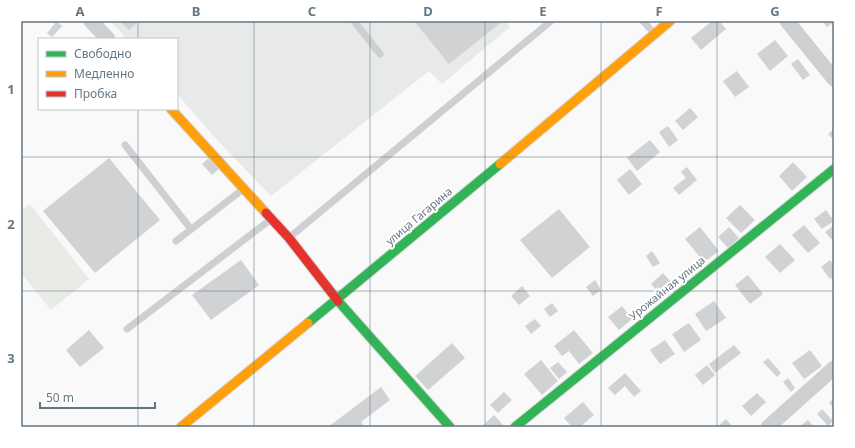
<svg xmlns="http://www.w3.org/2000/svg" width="855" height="448" viewBox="0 0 855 448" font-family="'Noto Sans',sans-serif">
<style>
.built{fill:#e8e9e9}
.green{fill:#e8ebe6}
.building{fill:#d0d2d3}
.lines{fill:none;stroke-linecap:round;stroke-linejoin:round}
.fast-casing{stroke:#d5d6d7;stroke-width:11}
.slow-casing{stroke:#d5d6d7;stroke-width:11}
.jam-casing{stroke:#d5d6d7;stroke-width:11}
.lane{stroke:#cecfd0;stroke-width:7}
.street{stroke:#cecfd0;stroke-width:15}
.fast{stroke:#30b455;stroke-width:9}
.slow{stroke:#ff9f0a;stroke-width:9}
.jam{stroke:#e5322d;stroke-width:9}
.grid{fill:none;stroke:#657683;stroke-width:1;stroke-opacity:0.55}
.labels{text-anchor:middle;stroke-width:4;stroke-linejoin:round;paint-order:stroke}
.street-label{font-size:11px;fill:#657683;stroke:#fff}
.neatline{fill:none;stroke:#657683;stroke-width:1.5}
.grid-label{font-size:13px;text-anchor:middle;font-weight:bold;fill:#657683}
</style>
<rect width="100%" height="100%" fill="#f9f9f9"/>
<path class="built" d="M 110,21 L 505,21 L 510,27 L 442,84 L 429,71 L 271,196 L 219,142 L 177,94 L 177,39 L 127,39 Z"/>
<path class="green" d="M 30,204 L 89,279 L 51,310 L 21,273 L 21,211 Z"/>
<path class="building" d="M 57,21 L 62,26 L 52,37 L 47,33 Z
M 120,21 L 139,21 L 129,30 Z
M 414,21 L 503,21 L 449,64 Z
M 712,21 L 719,21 L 726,29 L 701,50 L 691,38 Z
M 822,21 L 834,21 L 834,22 L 827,27 Z
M 775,40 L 788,56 L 770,71 L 757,54 Z
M 798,59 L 810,75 L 803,80 L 791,64 Z
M 737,71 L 749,87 L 735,97 L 723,81 Z
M 690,108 L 698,117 L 683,130 L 675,121 Z
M 668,126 L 678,140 L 669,147 L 659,132 Z
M 834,129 L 834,140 L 828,134 Z
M 650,140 L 660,152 L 637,171 L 627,158 Z
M 210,157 L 220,168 L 212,175 L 202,164 Z
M 109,158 L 160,220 L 95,273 L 43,211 Z
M 793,162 L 807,177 L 792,191 L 779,176 Z
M 687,167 L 697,180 L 679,195 L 673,188 L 686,178 L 681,172 Z
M 630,169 L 642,184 L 629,195 L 617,180 Z
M 740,205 L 755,220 L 741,233 L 726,218 Z
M 559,209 L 590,247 L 552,278 L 520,240 Z
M 826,210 L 834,221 L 822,229 L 814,219 Z
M 804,225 L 820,243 L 808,253 L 792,235 Z
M 834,225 L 834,240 L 833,241 L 825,232 Z
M 700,227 L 719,251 L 704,262 L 685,239 Z
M 729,227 L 739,238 L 728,248 L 718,237 Z
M 780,244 L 795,260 L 780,273 L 765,257 Z
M 652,251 L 660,263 L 653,267 L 646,256 Z
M 241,260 L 259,285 L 211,320 L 192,295 Z
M 830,260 L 834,265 L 834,276 L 830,279 L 821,267 Z
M 663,273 L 674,285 L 662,296 L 651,284 Z
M 748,275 L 763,294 L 750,304 L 735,285 Z
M 595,280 L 601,290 L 593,296 L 586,287 Z
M 522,286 L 530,296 L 519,305 L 511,296 Z
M 714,301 L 726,318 L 706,331 L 695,314 Z
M 552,303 L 558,311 L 550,317 L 544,309 Z
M 622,306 L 632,319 L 619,330 L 608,317 Z
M 535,319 L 541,326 L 531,334 L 525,326 Z
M 689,323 L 701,340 L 684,352 L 672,334 Z
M 89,330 L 104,348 L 80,367 L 66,350 Z
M 574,330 L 593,353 L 579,364 L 569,351 L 562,356 L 554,346 Z
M 665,340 L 675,354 L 660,364 L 650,350 Z
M 452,343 L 465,358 L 428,390 L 415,376 Z
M 734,345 L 741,353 L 715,373 L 709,364 Z
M 810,350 L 822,366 L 804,379 L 792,363 Z
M 768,358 L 781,373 L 777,377 L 763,362 Z
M 541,360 L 558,381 L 542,395 L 524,374 Z
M 558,362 L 567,372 L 559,379 L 550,368 Z
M 707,365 L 715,375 L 703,385 L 695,375 Z
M 625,373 L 641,391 L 634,397 L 625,386 L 615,395 L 608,388 Z
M 788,378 L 795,388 L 791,392 L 783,382 Z
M 381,387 L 390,400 L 361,422 L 365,427 L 328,427 Z
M 504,392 L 512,400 L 498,413 L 490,405 Z
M 757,393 L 766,402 L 751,416 L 742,406 Z
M 834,398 L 834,408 L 829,403 Z
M 583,402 L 594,415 L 580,427 L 572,427 L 564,418 Z
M 822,409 L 833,421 L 828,426 L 817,414 Z
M 494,415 L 503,425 L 502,427 L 481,427 Z
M 726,419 L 733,427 L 717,427 Z
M 808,420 L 814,427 L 799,427 Z"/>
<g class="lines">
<defs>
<path id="fast" d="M 338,301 L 450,427
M 308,323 L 500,164
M 515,427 L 834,169"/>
<path id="slow" d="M 171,109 L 266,213
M 500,164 L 670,21
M 181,427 L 308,323"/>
<path id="jam" d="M 266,213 L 289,238 L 338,301"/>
</defs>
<use href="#fast" class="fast-casing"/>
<use href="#slow" class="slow-casing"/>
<use href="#jam" class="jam-casing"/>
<path class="lane" d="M 354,21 L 380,54
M 643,21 L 654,33
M 125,145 L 191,229
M 291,236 L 551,21
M 176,241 L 242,190
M 127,329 L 270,220"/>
<path class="street" d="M 91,21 L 108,39
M 787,21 L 834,79
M 768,427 L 834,368"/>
<use href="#fast" class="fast"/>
<use href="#slow" class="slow"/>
<use href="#jam" class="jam"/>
</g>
<path class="grid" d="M 138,21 L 138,39M 254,21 L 254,427M 370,21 L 370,427M 485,21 L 485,427M 601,21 L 601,427M 717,21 L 717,427M 138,109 L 138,427M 21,157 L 834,157M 21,291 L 834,291"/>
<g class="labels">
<g class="street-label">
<text transform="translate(419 216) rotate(-40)" y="4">улица Гагарина</text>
<text transform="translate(667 288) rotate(-39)" y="4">Урожайная улица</text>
</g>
</g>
<rect width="855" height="448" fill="none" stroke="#ffffff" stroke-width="44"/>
<rect x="38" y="38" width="140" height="72" fill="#ffffff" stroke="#c1c8cd"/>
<rect x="46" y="51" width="20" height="6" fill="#30b455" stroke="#c1c8cd"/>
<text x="74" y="58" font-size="12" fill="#657683">Свободно</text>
<rect x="46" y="71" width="20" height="6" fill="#ff9f0a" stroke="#c1c8cd"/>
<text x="74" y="78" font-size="12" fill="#657683">Медленно</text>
<rect x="46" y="91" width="20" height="6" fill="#e5322d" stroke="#c1c8cd"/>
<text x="74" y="98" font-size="12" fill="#657683">Пробка</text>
<path d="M40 402v6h115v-6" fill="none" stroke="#657683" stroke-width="2"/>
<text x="46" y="402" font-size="12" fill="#657683" stroke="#ffffff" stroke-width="3" paint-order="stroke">50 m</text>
<rect x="22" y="22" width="811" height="404" class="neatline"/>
<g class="grid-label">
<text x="80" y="16">A</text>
<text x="196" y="16">B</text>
<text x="312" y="16">C</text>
<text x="428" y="16">D</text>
<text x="543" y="16">E</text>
<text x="659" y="16">F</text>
<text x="775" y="16">G</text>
<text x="11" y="94">1</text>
<text x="11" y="229">2</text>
<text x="11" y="363">3</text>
</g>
</svg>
